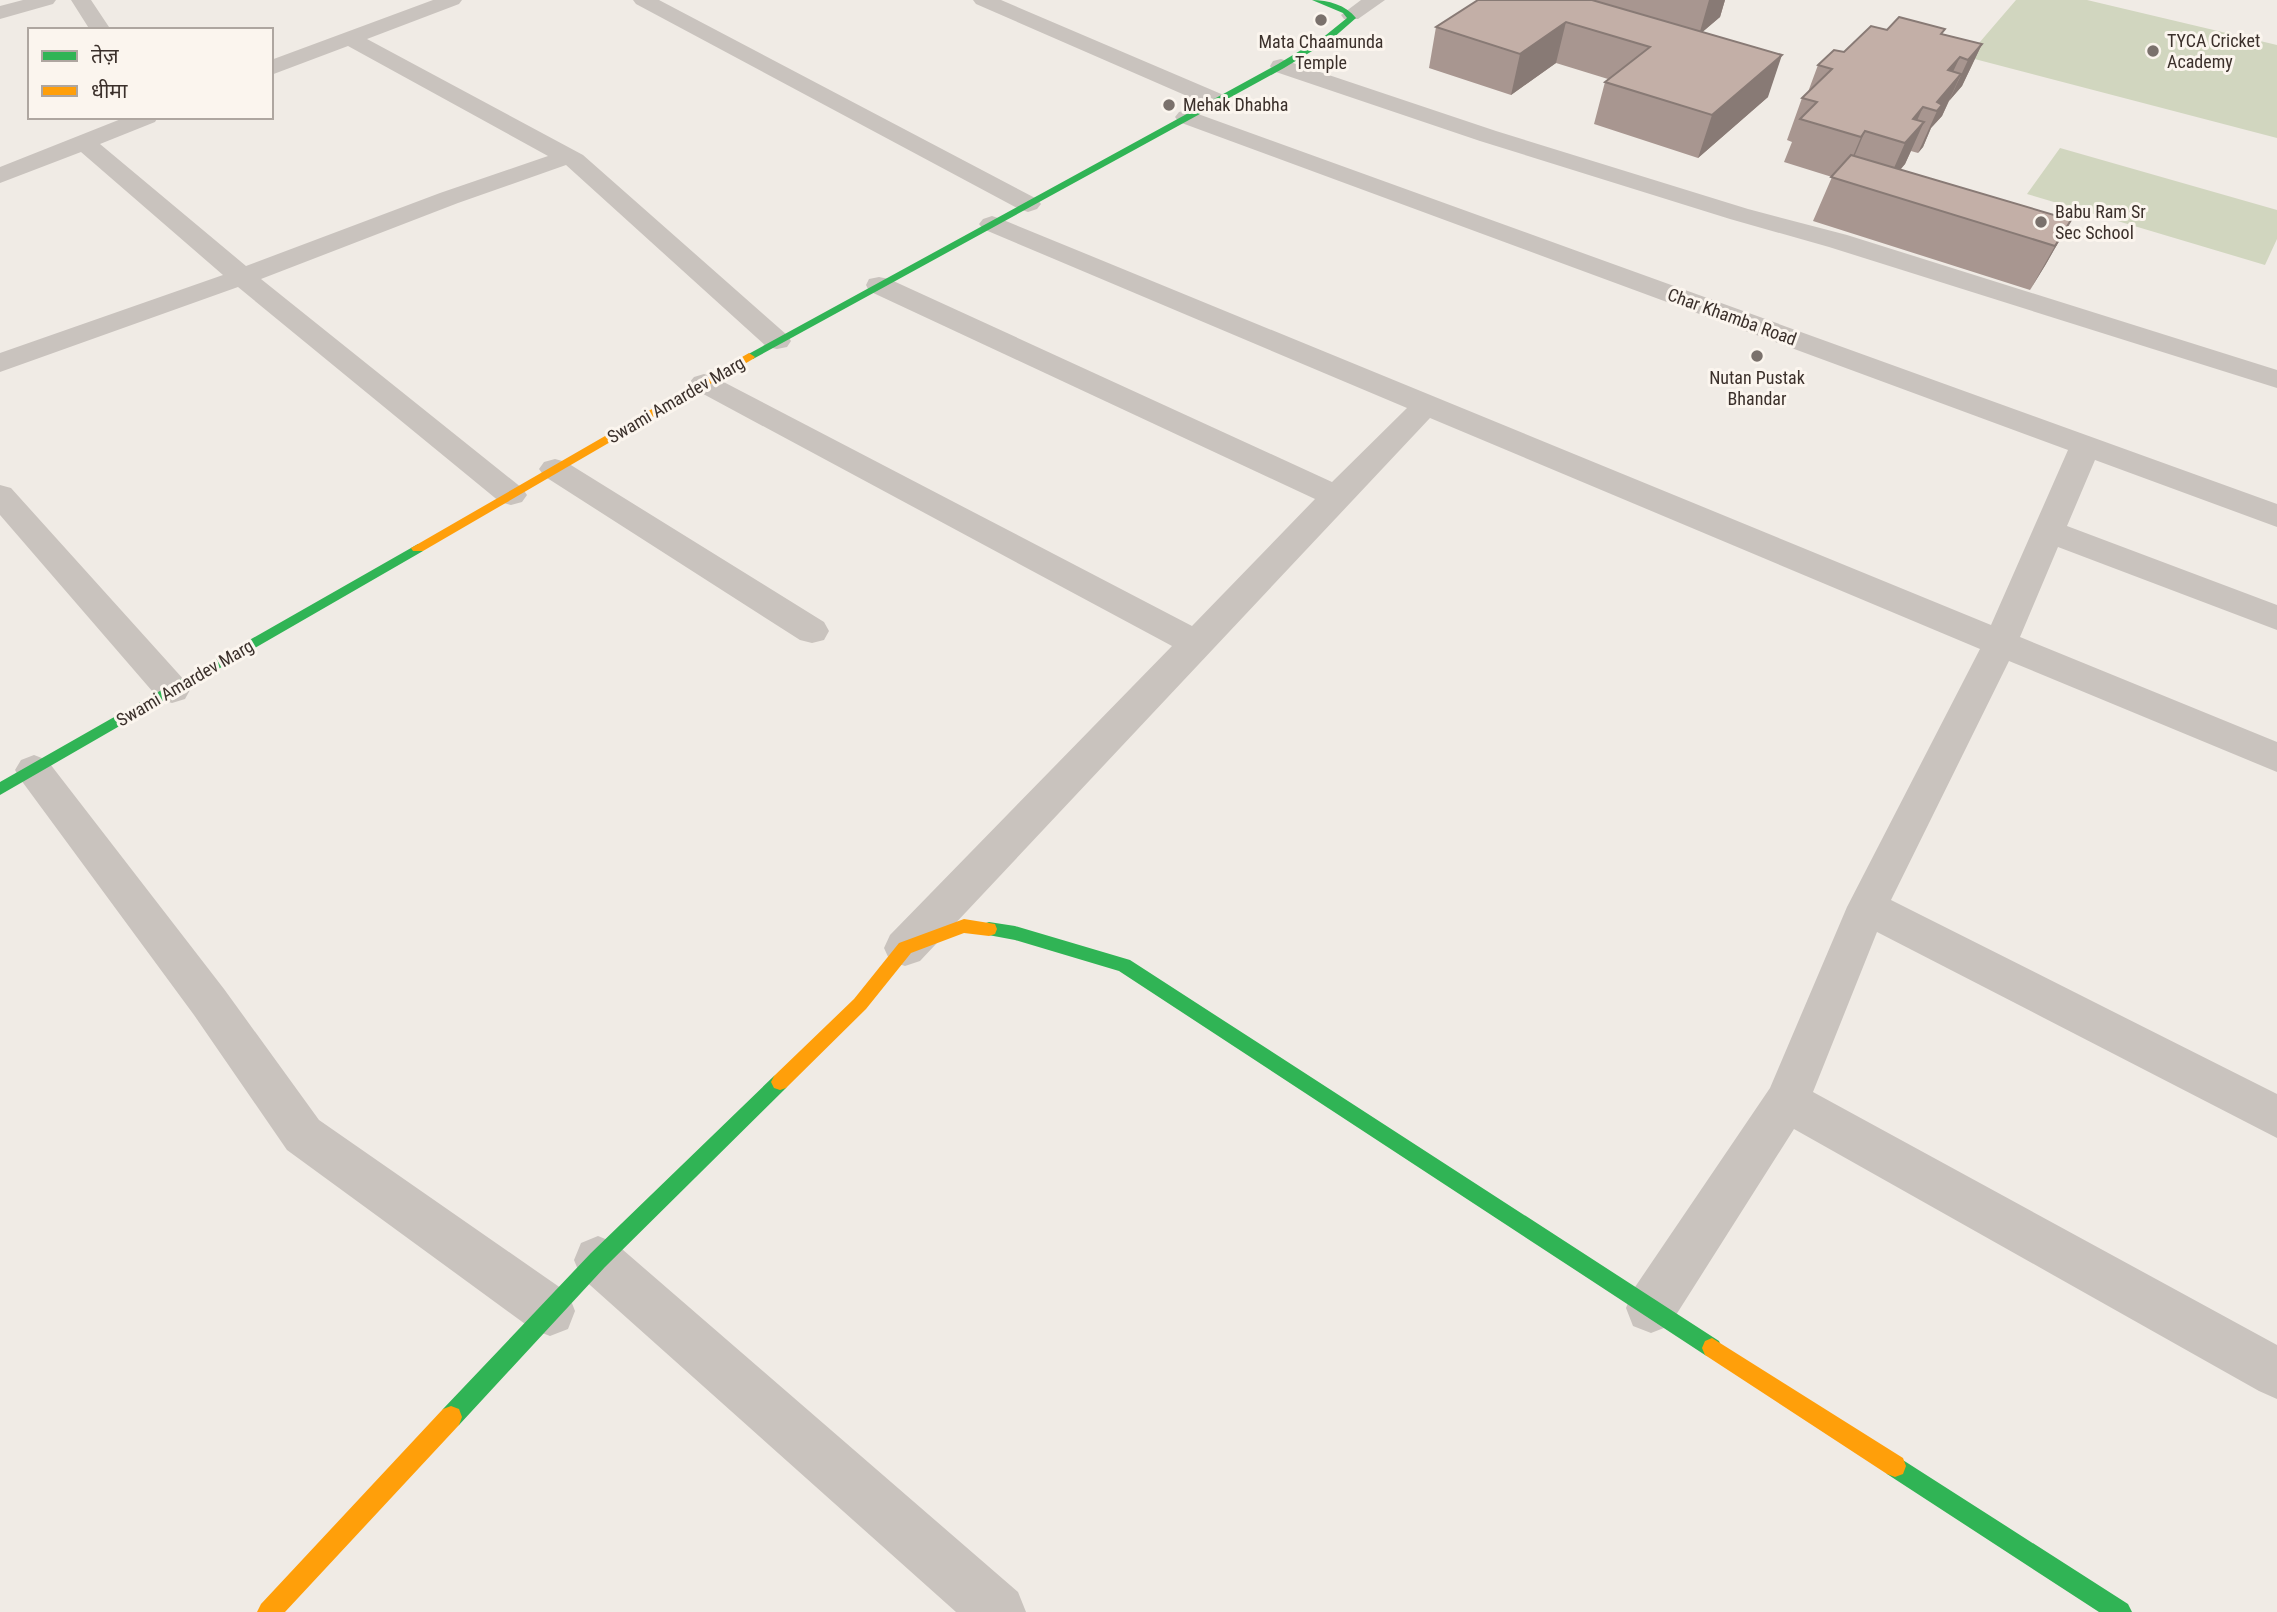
<svg xmlns="http://www.w3.org/2000/svg" width="2277" height="1612" viewBox="0 0 2277 1612" font-family="'Roboto Condensed','Noto Sans Devanagari',sans-serif">
<style>
.green{fill:#d1d6bf}
.lines{fill:none;stroke-linecap:round;stroke-linejoin:round}
.street{fill:#c9c3be;fill-rule:evenodd}
.fast{fill:#30b455;fill-rule:evenodd}
.slow{fill:#ff9f0a;fill-rule:evenodd}
.wall{fill:#a89690}
.shaded-wall{fill:#887a75}
.building{fill:#c3afa7;stroke:#887a75;stroke-width:2}
.poi-dot{fill:#7a716c;stroke:#fbf5ee;stroke-width:2.5}
.labels{text-anchor:middle;stroke-width:6;stroke-linejoin:round;paint-order:stroke}
.far-poi-label{font-size:18px;fill:#3b302b;stroke:#fbf5ee;text-anchor:start}
.far-street-label{font-size:18px;fill:#3b302b;stroke:#fbf5ee}
</style>
<rect width="100%" height="100%" fill="#f0ebe5"/>
<path class="green" d="M 2016,0 L 2087,0 L 2277,45 L 2277,138 L 1967,57 Z
M 2060,148 L 2277,210 L 2277,239 L 2265,265 L 2027,194 Z"/>
<g class="lines">
<path class="street" d="M 23,0 L 56,0 L 53,4 L 0,19 L 0,6 Z
M 71,0 L 91,0 L 111,30 L 90,30 Z
M 433,0 L 462,0 L 459,4 L 367,39 L 583,155 L 787,335 L 791,341 L 787,347 L 777,349 L 767,347 L 566,165 L 458,203 L 261,279 L 522,488 L 527,495 L 522,502 L 511,505 L 500,502 L 238,287 L 0,372 L 0,353 L 223,275 L 81,152 L 0,183 L 0,167 L 126,117 L 158,117 L 155,122 L 100,144 L 246,266 L 440,193 L 548,156 L 348,46 L 271,75 L 271,60 Z
M 633,0 L 659,0 L 1037,199 L 1041,204 L 1037,209 L 1028,212 L 1019,209 L 636,4 Z
M 973,0 L 1001,0 L 1226,96 L 1229,101 L 1226,106 L 1210,106 L 976,4 Z
M 1361,0 L 1385,0 L 1358,19 L 1344,19 L 1341,15 Z
M 1281,59 L 1496,131 L 1748,209 L 1847,235 L 2277,370 L 2277,388 L 1829,247 L 1730,219 L 1480,141 L 1273,71 L 1270,66 L 1273,61 Z
M 1187,110 L 2277,504 L 2277,527 L 2095,460 L 2067,526 L 2277,605 L 2277,630 L 2058,547 L 2020,637 L 2277,742 L 2277,772 L 2009,661 L 1891,900 L 2277,1094 L 2277,1138 L 1877,932 L 1813,1092 L 2277,1345 L 2277,1399 L 2259,1391 L 1794,1129 L 1669,1326 L 1651,1333 L 1633,1326 L 1626,1308 L 1633,1290 L 1770,1088 L 1847,907 L 1980,649 L 1430,418 L 920,961 L 905,966 L 890,961 L 884,948 L 890,935 L 1172,646 L 694,389 L 689,383 L 694,377 L 704,374 L 714,377 L 1192,626 L 1315,499 L 869,291 L 866,285 L 869,279 L 879,277 L 889,279 L 1332,482 L 1407,408 L 983,229 L 979,224 L 983,219 L 992,216 L 1001,219 L 1991,625 L 2068,450 L 1179,122 L 1175,117 L 1179,112 Z
M 555,459 L 566,462 L 824,622 L 829,631 L 824,640 L 812,643 L 800,640 L 544,476 L 539,469 L 544,462 Z
M 0,485 L 11,488 L 185,681 L 190,690 L 185,699 L 172,703 L 159,699 L 0,515 Z
M 34,755 L 47,760 L 224,989 L 319,1120 L 568,1293 L 575,1311 L 568,1329 L 550,1336 L 532,1329 L 287,1150 L 194,1015 L 21,780 L 15,770 L 21,760 Z
M 598,1236 L 615,1243 L 1018,1592 L 1026,1612 L 956,1612 L 581,1277 L 574,1260 L 581,1243 Z"/>
<path class="fast" d="M 1312,0 C 1328,0 1346,5 1356,18 L 1332,39 L 1284,68 L 753,359 L 745,359 L 743,357 L 1278,64 L 1326,35 L 1347,18 L 1343,13 Z
M 418,544 L 423,545 L 423,551 L 0,795 L 0,782 Z
M 989,922 L 1015,926 L 1130,960 L 1719,1341 L 1722,1348 L 1719,1355 L 1712,1358 L 1705,1355 L 1119,971 L 1015,940 L 983,934 L 981,929 L 983,924 Z
M 780,1074 L 786,1076 L 789,1082 L 786,1088 L 605,1267 L 459,1425 L 451,1428 L 443,1425 L 440,1417 L 443,1409 L 591,1253 L 774,1076 Z
M 1895,1455 L 2128,1604 L 2132,1612 L 2099,1612 L 1887,1474 L 1884,1466 L 1887,1458 Z"/>
<path class="slow" d="M 749,353 L 755,357 L 753,359 L 423,551 L 413,551 L 411,548 Z
M 964,919 L 995,924 L 997,929 L 995,934 L 989,936 L 964,933 L 911,953 L 866,1009 L 786,1088 L 780,1090 L 774,1088 L 771,1082 L 774,1076 L 854,999 L 899,943 Z
M 1712,1338 L 1903,1458 L 1906,1466 L 1903,1474 L 1895,1477 L 1887,1474 L 1705,1355 L 1702,1348 L 1705,1341 Z
M 451,1406 L 459,1409 L 462,1417 L 459,1425 L 285,1612 L 257,1612 L 261,1604 L 443,1409 Z"/>
</g>
<path class="wall" d="M 1478,0 L 1725,0 L 1720,17 L 1702,32 L 1768,97 L 1698,158 L 1594,124 L 1605,82 L 1608,79 L 1556,63 L 1511,95 L 1429,68 L 1436,27 Z
M 1887,30 L 1943,34 L 1982,44 L 1962,86 L 1949,101 L 1942,116 L 1931,128 L 1923,147 L 1918,153 L 1911,151 L 1905,164 L 1900,170 L 2071,220 L 2046,264 L 2030,290 L 1813,221 L 1832,177 L 1784,162 L 1792,142 L 1787,140 L 1802,98 L 1808,92 L 1818,65 Z"/>
<path class="shaded-wall" d="M 1709,0 L 1725,0 L 1720,17 L 1699,35 Z
M 1566,22 L 1556,63 L 1511,95 L 1520,54 Z
M 1982,44 L 1962,86 L 1949,101 L 1968,60 Z
M 1782,55 L 1768,97 L 1698,158 L 1712,115 Z
M 1960,57 L 1942,95 L 1961,74 L 1942,116 L 1931,128 L 1923,147 L 1918,153 L 1937,111 L 1932,109 L 1948,70 Z
M 1923,107 L 1909,139 L 1924,122 L 1905,164 L 1886,186 L 1905,143 L 1913,119 Z
M 1865,131 L 1847,174 L 1843,180 L 1861,137 Z
M 2071,220 L 2046,264 L 2030,290 L 2055,246 Z"/>
<path class="building" d="M 1478,0 L 1592,0 L 1782,55 L 1712,115 L 1605,82 L 1650,47 L 1566,22 L 1520,54 L 1436,27 Z
M 1899,17 L 1945,29 L 1941,34 L 1982,44 L 1968,60 L 1960,57 L 1948,70 L 1961,74 L 1937,102 L 1942,105 L 1937,111 L 1923,107 L 1913,119 L 1924,122 L 1905,143 L 1865,131 L 1861,137 L 1800,119 L 1817,102 L 1802,98 L 1832,69 L 1818,65 L 1834,50 L 1844,52 L 1871,26 L 1887,30 Z
M 1851,155 L 2071,220 L 2055,246 L 1831,177 Z"/>
<g class="poi-dot">
<circle cx="1321" cy="20" r="7"/>
<circle cx="2153" cy="51" r="7"/>
<circle cx="1169" cy="105" r="7"/>
<circle cx="2041" cy="222" r="7"/>
<circle cx="1757" cy="356" r="7"/>
</g>
<g class="labels">
<g class="far-poi-label">
<text x="2167" y="47">TYCA Cricket<tspan x="2167" dy="21">Academy</tspan></text>
<text x="1321" y="48" text-anchor="middle">Mata Chaamunda<tspan x="1321" dy="21">Temple</tspan></text>
<text x="1183" y="111">Mehak Dhabha</text>
<text x="2055" y="218">Babu Ram Sr<tspan x="2055" dy="21">Sec School</tspan></text>
<text x="1757" y="384" text-anchor="middle">Nutan Pustak<tspan x="1757" dy="21">Bhandar</tspan></text>
</g>
<g class="far-street-label">
<text transform="translate(1732 317) rotate(20)" y="6">Char Khamba Road</text>
<text transform="translate(676 400) rotate(-30)" y="6">Swami Amardev Marg</text>
<text transform="translate(185 683) rotate(-30)" y="6">Swami Amardev Marg</text>
</g>
</g>
<rect x="28" y="28" width="245" height="91" fill="#fbf5ee" stroke="#aea6a0" stroke-width="2"/>
<rect x="42" y="51" width="35" height="10" fill="#30b455" stroke="#aea6a0" stroke-width="2"/>
<text x="91" y="63" font-size="21" fill="#3b302b">तेज़</text>
<rect x="42" y="86" width="35" height="10" fill="#ff9f0a" stroke="#aea6a0" stroke-width="2"/>
<text x="91" y="98" font-size="21" fill="#3b302b">धीमा</text>
</svg>
